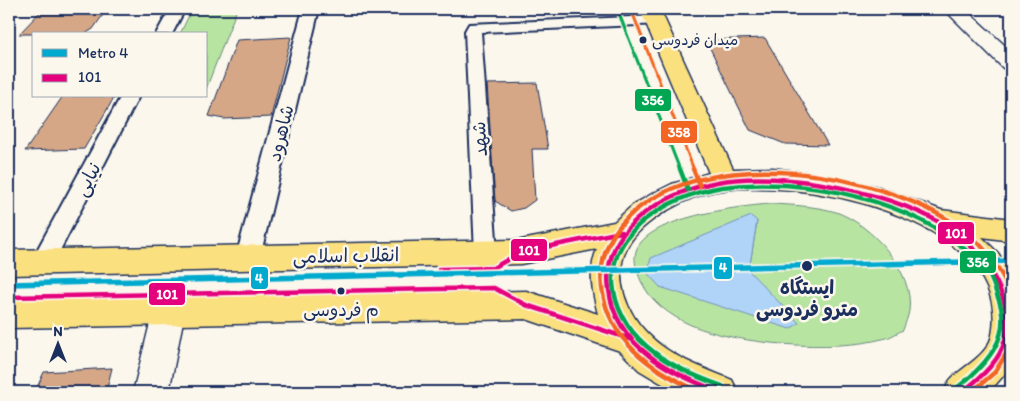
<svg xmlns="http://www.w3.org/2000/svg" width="1020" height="401" viewBox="0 0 1020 401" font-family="Itim,'Playpen Sans Arabic',sans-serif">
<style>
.green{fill:#b8e4a2;stroke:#6a8a80;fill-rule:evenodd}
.water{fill:#afd4f8;stroke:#7492ba}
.building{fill:#d5a786;stroke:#1b2f5e}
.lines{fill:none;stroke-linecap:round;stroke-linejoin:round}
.street-casing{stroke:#1b2f5e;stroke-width:4}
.secondary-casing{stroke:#1b2f5e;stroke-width:3}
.primary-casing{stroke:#1b2f5e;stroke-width:3}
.street{fill:#fbf7ec;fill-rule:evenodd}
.secondary{fill:#fbf7ec;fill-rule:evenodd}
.primary{fill:#fbe080;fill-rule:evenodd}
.bus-1-casing{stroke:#fbf7ec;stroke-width:8}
.bus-2-far1-casing{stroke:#fbf7ec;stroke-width:6}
.bus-2-casing{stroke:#fbf7ec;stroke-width:8}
.bus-3-far1-casing{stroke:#fbf7ec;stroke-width:6}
.bus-3-casing{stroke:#fbf7ec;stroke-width:8}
.bus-1{stroke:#e5007d;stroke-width:4.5}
.bus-2-far1{stroke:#00a651;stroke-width:3}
.bus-2{stroke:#00a651;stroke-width:4.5}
.bus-3-far1{stroke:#f26522;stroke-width:3}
.bus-3{stroke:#f26522;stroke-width:4.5}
.metro-1-casing{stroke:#fbf7ec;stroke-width:9}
.metro-1{stroke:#00a9ce;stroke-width:5.5}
.bus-dot{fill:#1b2f5e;stroke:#fbf7ec;stroke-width:2}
.labels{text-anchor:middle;stroke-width:5;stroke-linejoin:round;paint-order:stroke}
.far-bus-label{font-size:15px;fill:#1b2f5e;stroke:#fbf7ec;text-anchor:start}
.bus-label{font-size:18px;fill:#1b2f5e;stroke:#fbf7ec}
.street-label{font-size:19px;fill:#1b2f5e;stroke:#fbf7ec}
.stop-label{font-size:19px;font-weight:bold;fill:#1b2f5e;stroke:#fbf7ec}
.line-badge{stroke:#fbf7ec;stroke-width:2}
.badge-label{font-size:14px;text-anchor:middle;font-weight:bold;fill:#fff}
</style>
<rect width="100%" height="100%" fill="#fbf7ec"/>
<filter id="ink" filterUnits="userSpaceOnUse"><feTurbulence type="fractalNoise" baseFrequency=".02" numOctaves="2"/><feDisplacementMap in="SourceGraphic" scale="10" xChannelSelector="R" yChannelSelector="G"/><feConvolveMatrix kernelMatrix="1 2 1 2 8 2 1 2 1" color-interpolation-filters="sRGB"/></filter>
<g filter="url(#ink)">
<path class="green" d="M 192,9 L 237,9 L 206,89 L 206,34 L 180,34 Z
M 771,204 C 792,205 816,206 836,212 C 871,224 915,272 909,311 C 908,317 905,324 903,330 C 896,333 890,338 882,339 C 833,352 738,345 691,325 C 670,316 650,301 641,281 C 637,272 633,261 636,251 C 647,217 741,206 771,204 ZM 757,221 L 749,271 L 660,287 Z"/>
<path class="water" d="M 751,216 L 757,221 L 749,271 L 799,323 L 790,329 L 660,287 L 647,273 L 651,258 Z"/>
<path class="building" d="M 43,9 L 107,9 L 93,29 L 85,34 L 19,34 Z
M 291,37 L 271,117 L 224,119 L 209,116 L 237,40 Z
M 765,38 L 828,145 L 785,144 L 750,130 L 706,40 Z
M 537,83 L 548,149 L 532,149 L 535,200 L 524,208 L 511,211 L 495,201 L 487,84 Z
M 63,96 L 115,96 L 84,149 L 25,151 Z
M 112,368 L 106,392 L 35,392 L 44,372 Z"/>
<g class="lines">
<defs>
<path id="street" d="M 170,9 L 185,9 L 172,34 L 156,34 Z
M 303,9 L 319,9 L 260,257 L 256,264 L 248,267 L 240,264 L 236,257 Z
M 655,16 L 661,18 L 663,21 L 661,24 L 481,32 L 497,253 L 494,260 L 486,262 L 478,260 L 475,253 L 465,31 L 469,24 Z
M 121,96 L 139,96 L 51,268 L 43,271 L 35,268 L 31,261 L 35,254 Z"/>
<path id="secondary" d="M 944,9 L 965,9 L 1011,51 L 1011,70 L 1003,68 Z
M 169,297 L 180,301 L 185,311 L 169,392 L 133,392 L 153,311 L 158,301 Z"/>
<path id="primary" d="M 640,9 L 660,9 L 733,169 L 773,168 L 826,175 L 879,187 L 941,210 L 1011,219 L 1011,241 L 982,237 L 998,253 L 1011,273 L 1011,367 L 989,392 L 944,392 C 946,388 948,382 951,379 C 964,366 988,355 992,335 C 1015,216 786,171 704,194 C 679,201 636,225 626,250 C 613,279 627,313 647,333 C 671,358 702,367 732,380 L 738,392 L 676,392 L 639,370 L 620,351 L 526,319 L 9,328 L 9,300 L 526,291 L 598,314 C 592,291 588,271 597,249 L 521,264 L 9,275 L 9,250 L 521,240 L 614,222 L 633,205 L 652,194 L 672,184 L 709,173 Z"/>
</defs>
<use href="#street" class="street-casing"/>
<use href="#secondary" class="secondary-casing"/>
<use href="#primary" class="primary-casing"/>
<use href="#street" class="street"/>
<use href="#secondary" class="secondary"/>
<use href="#primary" class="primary"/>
<defs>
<path id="bus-1" d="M 439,269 L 493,268 L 521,252 L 621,232
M 9,297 L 494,288 L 526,305 L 630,339
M 720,392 C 672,374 616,347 609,290 C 604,255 621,229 650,209 C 671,195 693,187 717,182 C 782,169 903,193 956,233 C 978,250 996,274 1004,301 C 1016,344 994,368 962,392"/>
<path id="bus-2-far1" d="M 618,11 L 680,170"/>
<path id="bus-2" d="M 680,169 L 688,190
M 722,386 C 676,370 623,344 614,291 C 609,263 622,239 643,221 C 666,203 693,192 722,187 C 801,176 920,200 976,260 C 980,264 986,269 989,274 C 992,280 995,288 997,295 C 1014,335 988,363 958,387"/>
<path id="bus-3-far1" d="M 631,9 L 694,170"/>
<path id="bus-3" d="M 693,169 L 700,186
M 701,392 C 659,374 615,347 604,299 C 596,267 606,238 629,216 C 709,142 878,171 961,228 C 984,244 1000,268 1011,293
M 972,392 L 995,372 L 1011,346"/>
</defs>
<use href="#bus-1" class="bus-1-casing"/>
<use href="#bus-2-far1" class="bus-2-far1-casing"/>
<use href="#bus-2" class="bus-2-casing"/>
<use href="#bus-3-far1" class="bus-3-far1-casing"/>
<use href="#bus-3" class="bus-3-casing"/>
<use href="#bus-1" class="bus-1"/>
<use href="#bus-2-far1" class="bus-2-far1"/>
<use href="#bus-2" class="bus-2"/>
<use href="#bus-3-far1" class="bus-3-far1"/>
<use href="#bus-3" class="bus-3"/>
<defs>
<path id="metro-1" d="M 9,284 L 1011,261"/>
</defs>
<use href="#metro-1" class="metro-1-casing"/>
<use href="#metro-1" class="metro-1"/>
</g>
</g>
<g class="bus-dot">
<circle cx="643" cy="40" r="4.5"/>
<circle cx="807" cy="266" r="6"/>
<circle cx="341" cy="291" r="4.5"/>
</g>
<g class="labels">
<g class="far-bus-label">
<text x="652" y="45">میدان فردوسی</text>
</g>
<g class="bus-label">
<text x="341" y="316">م فردوسی</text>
</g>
<g class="street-label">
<text transform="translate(280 133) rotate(-76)" y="7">شاهرود</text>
<text transform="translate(479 139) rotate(-93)" y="7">شهد</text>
<text transform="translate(87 179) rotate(-62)" y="7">نیایی</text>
<text transform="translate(346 255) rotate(-1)" y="7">انقلاب اسلامی</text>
</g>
<g class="stop-label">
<text x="807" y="294">ایستگاه<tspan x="807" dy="22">مترو فردوسی</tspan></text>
</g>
</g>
<g class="line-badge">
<rect x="634" y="88" width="38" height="24" rx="5" fill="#00a651"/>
<rect x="660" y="120" width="38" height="24" rx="5" fill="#f26522"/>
<rect x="937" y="221" width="38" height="24" rx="5" fill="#e5007d"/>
<rect x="510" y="238" width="38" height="24" rx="5" fill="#e5007d"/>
<rect x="959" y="250" width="38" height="24" rx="5" fill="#00a651"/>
<rect x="713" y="256" width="20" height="24" rx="5" fill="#00a9ce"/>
<rect x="250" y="266" width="19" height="24" rx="5" fill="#00a9ce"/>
<rect x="148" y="282" width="38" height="24" rx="5" fill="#e5007d"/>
</g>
<g class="badge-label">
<text x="653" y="105">356</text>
<text x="679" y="137">358</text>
<text x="956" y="238">101</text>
<text x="529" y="255">101</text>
<text x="978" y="267">356</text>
<text x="723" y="272">4</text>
<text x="259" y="283">4</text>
<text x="167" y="299">101</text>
</g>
<rect width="1020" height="401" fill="none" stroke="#fbf7ec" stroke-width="30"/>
<rect x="15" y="15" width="990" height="371" fill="none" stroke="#1b2f5e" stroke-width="2" filter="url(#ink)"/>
<rect x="32" y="32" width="175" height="65" fill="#fbf7ec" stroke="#a1a7b3"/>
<rect x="42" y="49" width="25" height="8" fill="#00a9ce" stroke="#a1a7b3"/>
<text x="78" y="58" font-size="15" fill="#1b2f5e">Metro 4</text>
<rect x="42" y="74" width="25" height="8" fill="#e5007d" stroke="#a1a7b3"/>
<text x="78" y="82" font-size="15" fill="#1b2f5e">101</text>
<g transform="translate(58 344)" stroke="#fbf7ec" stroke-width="4" paint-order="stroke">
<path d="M0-4L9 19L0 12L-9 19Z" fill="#1b2f5e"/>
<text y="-8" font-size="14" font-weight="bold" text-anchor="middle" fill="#1b2f5e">N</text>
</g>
</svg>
